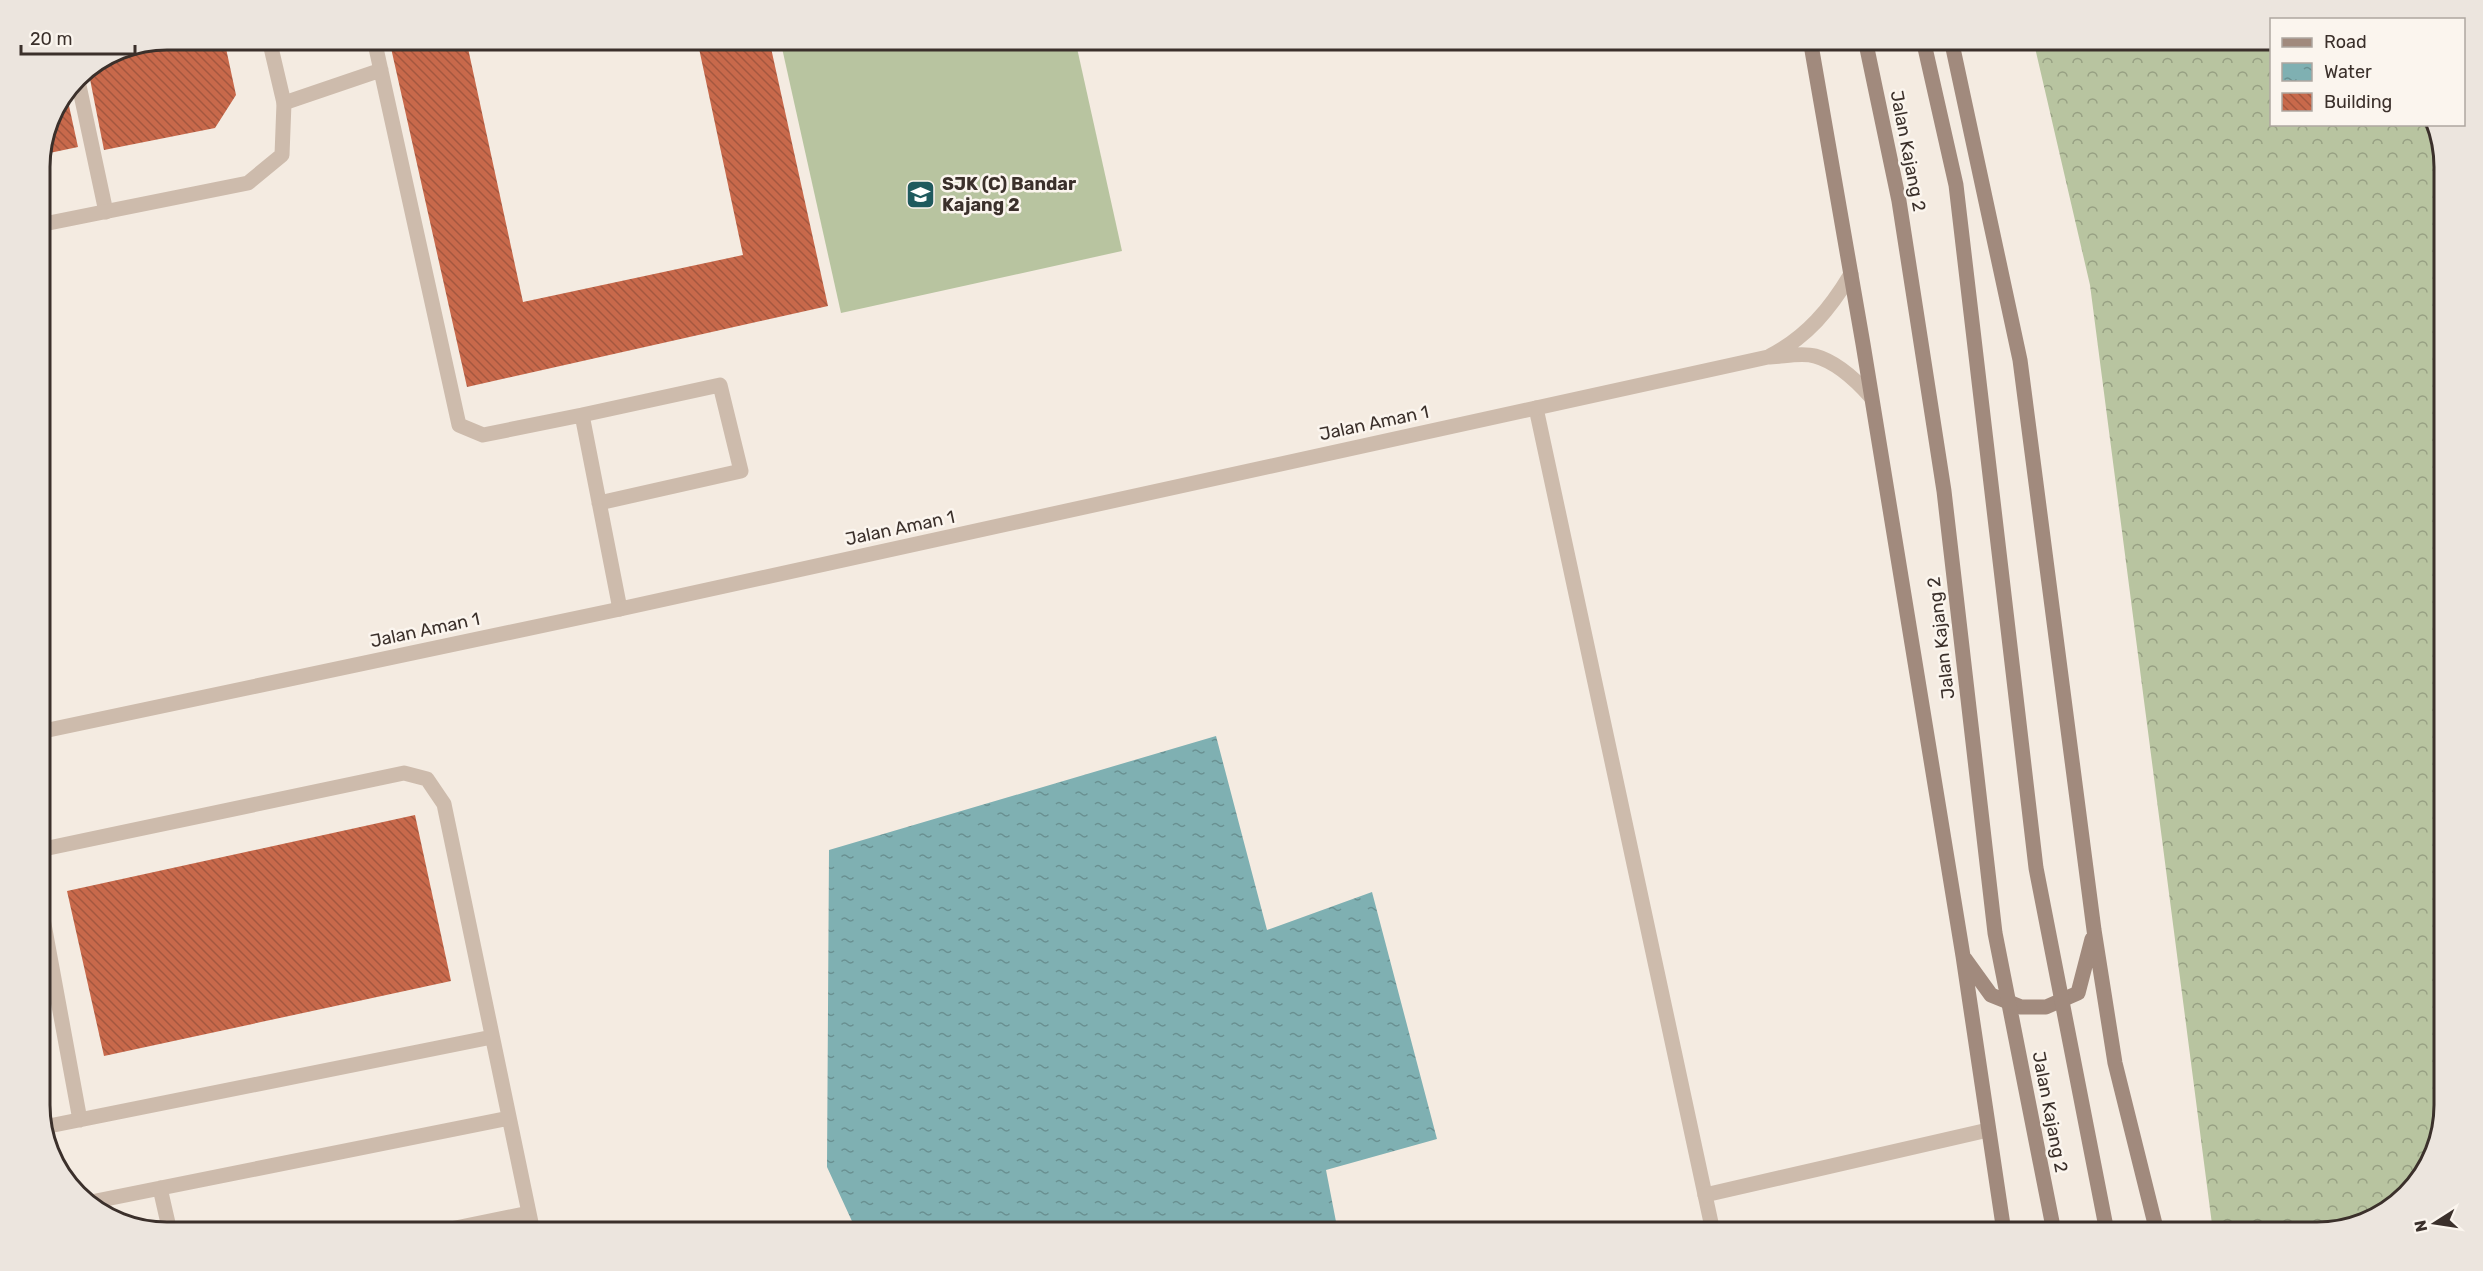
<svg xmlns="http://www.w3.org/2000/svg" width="2483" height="1271" viewBox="0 0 2483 1271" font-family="Rubik,sans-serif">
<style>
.forest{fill:url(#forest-crowns)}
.garden{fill:#b8c4a0}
.water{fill:url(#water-ripples)}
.building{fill:url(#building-back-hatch)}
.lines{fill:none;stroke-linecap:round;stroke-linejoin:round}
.service{stroke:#cdbbac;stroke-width:15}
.minor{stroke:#cdbbac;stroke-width:15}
.secondary{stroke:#a18a7d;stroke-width:15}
.secondary-bridge{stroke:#a18a7d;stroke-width:15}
.labels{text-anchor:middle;stroke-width:5;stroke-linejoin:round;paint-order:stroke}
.street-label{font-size:18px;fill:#3b302b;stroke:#fbf5ee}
.poi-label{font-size:18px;font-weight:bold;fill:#3b302b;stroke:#fbf5ee;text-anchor:start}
.rim{fill:none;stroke:#3b302b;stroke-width:3}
</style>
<defs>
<pattern id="forest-crowns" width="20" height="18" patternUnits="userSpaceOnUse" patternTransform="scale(1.5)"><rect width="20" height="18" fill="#b8c4a0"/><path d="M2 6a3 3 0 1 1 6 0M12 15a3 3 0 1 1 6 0" fill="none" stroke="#97a083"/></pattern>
<pattern id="water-ripples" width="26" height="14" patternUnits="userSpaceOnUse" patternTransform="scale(1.5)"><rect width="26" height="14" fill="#7fb0b2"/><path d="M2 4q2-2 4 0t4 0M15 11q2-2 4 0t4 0" fill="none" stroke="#699091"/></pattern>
<pattern id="building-back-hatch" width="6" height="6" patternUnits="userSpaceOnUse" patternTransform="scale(1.5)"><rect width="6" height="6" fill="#c8694b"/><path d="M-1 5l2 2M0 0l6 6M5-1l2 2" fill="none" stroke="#a4573f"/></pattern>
</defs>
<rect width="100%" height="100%" fill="#f4ebe1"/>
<path class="forest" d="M 2033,39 L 2271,39 L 2272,124 L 2432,125 L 2444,159 L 2444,1104 L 2431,1161 L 2387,1211 L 2317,1232 L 2213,1232 L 2090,285 Z"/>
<path class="garden" d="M 780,39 L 1075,39 L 1122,251 L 841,313 Z"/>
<path class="water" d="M 1216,736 L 1267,930 L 1372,892 L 1437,1139 L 1326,1170 L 1338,1232 L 857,1232 L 827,1167 L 829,850 Z"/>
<path class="building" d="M 167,39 L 224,39 L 236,95 L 215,128 L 104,150 L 88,69 L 118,49 Z
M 389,39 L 466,39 L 523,302 L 743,255 L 697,39 L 769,39 L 828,306 L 467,387 Z
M 66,92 L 78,147 L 40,155 L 49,118 Z
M 415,815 L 451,981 L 104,1056 L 67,891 Z"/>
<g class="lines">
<path class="service" d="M 374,39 L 459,425 L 483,435 L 582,415 L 620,609
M 77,76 L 106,212
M 284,103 L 381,70
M 1536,408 L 1713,1232
M 582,415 L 720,385 L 741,471 L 599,503
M 39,850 L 404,773 L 427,779 L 444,804 L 533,1232
M 39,897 L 80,1120
M 44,1127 L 492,1037
M 160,1188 L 170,1232
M 91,1202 L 509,1118
M 436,1232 L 529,1213"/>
<path class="minor" d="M 39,225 L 248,183 L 282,155 L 284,103 L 269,39
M 1770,356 C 1807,337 1830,309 1851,274
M 39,732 L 620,609 L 1768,357 C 1782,357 1801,352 1815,356 C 1837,362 1856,380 1871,397
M 1705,1195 L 1988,1130"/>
<path class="secondary" d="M 1810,39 L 1863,344 L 1963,956 L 2004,1232
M 1951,39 L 2020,360 L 2094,930 L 2115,1063 L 2157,1232
M 1965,959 L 1991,995 L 2021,1007 L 2046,1007 L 2078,993 L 2092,939"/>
<path class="secondary-bridge" d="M 1865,39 L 1899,201 L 1944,491 L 1995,933 L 2054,1232
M 1923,39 L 1956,185 L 2036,868 L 2107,1232"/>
</g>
<defs>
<symbol id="school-square" viewBox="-11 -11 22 22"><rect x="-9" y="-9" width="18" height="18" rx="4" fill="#1f5a5e" stroke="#fbf5ee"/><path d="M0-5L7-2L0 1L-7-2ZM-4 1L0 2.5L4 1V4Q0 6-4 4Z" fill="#fff"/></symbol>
</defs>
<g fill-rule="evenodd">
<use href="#school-square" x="904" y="178" width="33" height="33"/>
</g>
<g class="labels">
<g class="street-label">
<text transform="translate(1908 151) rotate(79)" y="6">Jalan Kajang 2</text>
<text transform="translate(1374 423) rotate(-12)" y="6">Jalan Aman 1</text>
<text transform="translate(900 528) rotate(-12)" y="6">Jalan Aman 1</text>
<text transform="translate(425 630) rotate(-12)" y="6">Jalan Aman 1</text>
<text transform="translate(1941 638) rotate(-97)" y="6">Jalan Kajang 2</text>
<text transform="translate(2050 1112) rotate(79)" y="6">Jalan Kajang 2</text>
</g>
<g class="poi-label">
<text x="942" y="190">SJK (C) Bandar<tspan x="942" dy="21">Kajang 2</tspan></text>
</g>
</g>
<path d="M0 0H2483V1271H0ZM167 50H2317A117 117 0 0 1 2434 167V1105A117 117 0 0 1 2317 1222H167A117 117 0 0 1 50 1105V167A117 117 0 0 1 167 50Z" fill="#ece5de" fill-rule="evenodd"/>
<path class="rim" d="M167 50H2317A117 117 0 0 1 2434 167V1105A117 117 0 0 1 2317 1222H167A117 117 0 0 1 50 1105V167A117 117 0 0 1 167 50Z"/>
<rect x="2270" y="18" width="195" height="108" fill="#fbf5ee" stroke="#aea6a0" stroke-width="1.5"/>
<rect x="2282" y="38" width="30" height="9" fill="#a18a7d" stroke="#aea6a0" stroke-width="1.5"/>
<text x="2324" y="48" font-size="18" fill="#3b302b">Road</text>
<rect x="2282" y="63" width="30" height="18" fill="url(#water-ripples)" stroke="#aea6a0" stroke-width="1.5"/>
<text x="2324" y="78" font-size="18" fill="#3b302b">Water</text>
<rect x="2282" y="93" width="30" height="18" fill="url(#building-back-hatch)" stroke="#aea6a0" stroke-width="1.5"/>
<text x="2324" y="108" font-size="18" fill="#3b302b">Building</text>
<g transform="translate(2435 1223) rotate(258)" stroke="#fbf5ee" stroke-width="4.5" paint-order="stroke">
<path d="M0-4.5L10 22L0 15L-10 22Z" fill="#3b302b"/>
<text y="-9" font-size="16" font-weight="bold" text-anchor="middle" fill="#3b302b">N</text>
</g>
<path d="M21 45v9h114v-9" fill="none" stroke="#3b302b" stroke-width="3"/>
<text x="30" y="45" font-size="18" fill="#3b302b" stroke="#fbf5ee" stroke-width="4.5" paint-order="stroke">20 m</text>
</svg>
